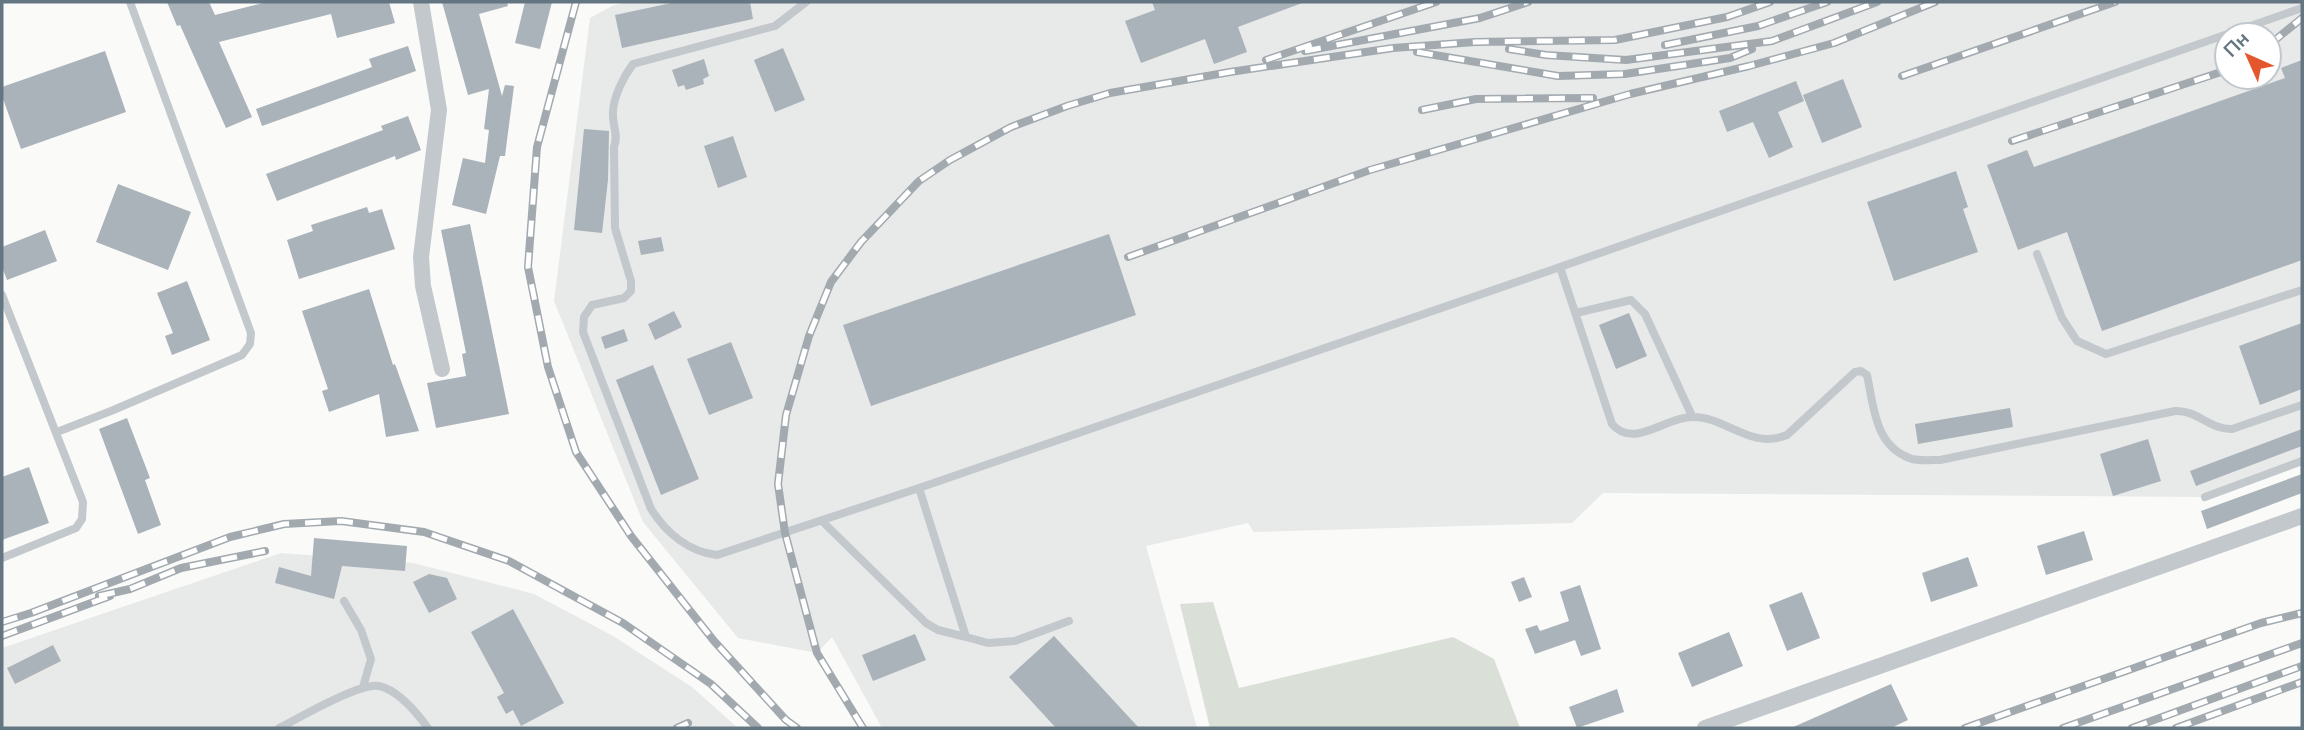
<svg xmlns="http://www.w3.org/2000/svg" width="2304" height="730" viewBox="0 0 2304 730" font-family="Mulish,sans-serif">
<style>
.built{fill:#e8e9e9;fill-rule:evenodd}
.green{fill:#dadfd7}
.building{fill:#aab3b9}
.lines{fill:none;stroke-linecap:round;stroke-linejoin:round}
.service{stroke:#c3c8cc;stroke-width:8}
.minor{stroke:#c3c8cc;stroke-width:16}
.rail-casing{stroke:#a2aab0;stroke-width:8}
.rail{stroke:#fff;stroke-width:5;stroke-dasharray:16;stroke-linecap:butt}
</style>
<rect width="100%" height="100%" fill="#fafaf8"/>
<path class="built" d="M 629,2 L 2302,2 L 2302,461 L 2205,497 L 1603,493 L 1572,523 L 1254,532 L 1248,523 L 1146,546 L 1197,728 L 882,728 L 832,637 L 817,653 L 738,638 L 643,522 L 554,301 L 590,18 L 612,6 ZM 2227,35 L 2269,35 L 2269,77 L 2227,77 Z
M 281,553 L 413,563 L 534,594 L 613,636 L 692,687 L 738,728 L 2,728 L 2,648 Z"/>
<path class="green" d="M 1213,602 L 1239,688 L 1453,637 L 1494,659 L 1520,728 L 1210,728 L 1180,604 Z"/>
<path class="building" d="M 167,2 L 209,2 L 215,15 L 267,2 L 389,2 L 395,23 L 337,38 L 331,14 L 219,42 L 252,117 L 226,128 L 180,25 L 177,26 Z
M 442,2 L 507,2 L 508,6 L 479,14 L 502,96 L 505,85 L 514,86 L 505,156 L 500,156 L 486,214 L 452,205 L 463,158 L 485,163 L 489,130 L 484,129 L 489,89 L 468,95 Z
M 525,2 L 552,2 L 540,49 L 515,43 Z
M 676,2 L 750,2 L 753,19 L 622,48 L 615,15 Z
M 1152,2 L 1302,2 L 1302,3 L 1238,27 L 1247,52 L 1214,64 L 1205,39 L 1141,63 L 1125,21 L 1155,10 Z
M 408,46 L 416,71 L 262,126 L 256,109 L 372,67 L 369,59 Z
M 783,48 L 805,100 L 775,112 L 754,60 Z
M 105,51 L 126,112 L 21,149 L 2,96 L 2,87 Z
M 704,59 L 709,76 L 703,79 L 704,84 L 686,90 L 684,85 L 678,87 L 672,70 Z
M 2302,60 L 2302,260 L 2102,331 L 2067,232 L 2018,250 L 1987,165 L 2027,150 L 2034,167 L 2285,78 L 2281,68 Z
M 1843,79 L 1862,127 L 1822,143 L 1803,95 Z
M 1796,81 L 1804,101 L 1778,112 L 1793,147 L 1769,158 L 1753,122 L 1727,132 L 1719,111 Z
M 408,116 L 421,150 L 396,160 L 395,156 L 277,201 L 266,174 L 383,130 L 381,126 Z
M 584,129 L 609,131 L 608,180 L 602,233 L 574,230 Z
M 733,136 L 747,177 L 718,188 L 704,146 Z
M 1956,171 L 1968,207 L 1963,209 L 1978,252 L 1894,281 L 1867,202 Z
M 118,184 L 191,212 L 168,270 L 96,242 Z
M 367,207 L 369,213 L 382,209 L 395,249 L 299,279 L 287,240 L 313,231 L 311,225 Z
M 470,224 L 509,414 L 436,428 L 427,383 L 466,376 L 462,354 L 466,353 L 441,230 Z
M 45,230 L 57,261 L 7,280 L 2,267 L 2,247 Z
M 1109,234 L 1136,315 L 871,406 L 843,325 Z
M 661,237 L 664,251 L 641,255 L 638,241 Z
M 187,281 L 210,340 L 172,355 L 165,336 L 173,333 L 157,293 Z
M 369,289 L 393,365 L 395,364 L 419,431 L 386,437 L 379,394 L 329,412 L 322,391 L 328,389 L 302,311 Z
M 674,311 L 682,327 L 655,340 L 648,324 Z
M 1629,313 L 1647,356 L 1616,369 L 1599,325 Z
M 2302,323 L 2302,389 L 2260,405 L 2239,346 Z
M 624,329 L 628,341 L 605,349 L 601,337 Z
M 731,342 L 753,398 L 709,415 L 687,359 Z
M 653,365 L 699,479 L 661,495 L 616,380 Z
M 2010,408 L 2013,427 L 1918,444 L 1915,424 Z
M 127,418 L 150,478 L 145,480 L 161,525 L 138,534 L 99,429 Z
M 2302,429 L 2302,446 L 2196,486 L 2190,471 Z
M 2148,439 L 2161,481 L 2113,496 L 2100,454 Z
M 29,467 L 49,523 L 2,540 L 2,477 Z
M 2302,474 L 2302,493 L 2207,529 L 2201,511 Z
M 2084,531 L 2093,560 L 2046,575 L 2037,546 Z
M 314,538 L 407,546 L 405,571 L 342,566 L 334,599 L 275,583 L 279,567 L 311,576 Z
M 1968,557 L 1978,586 L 1931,602 L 1922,573 Z
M 429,574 L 447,578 L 457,599 L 429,613 L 413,582 Z
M 1524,577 L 1532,597 L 1519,602 L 1511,582 Z
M 1580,585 L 1601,649 L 1581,656 L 1575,640 L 1535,654 L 1525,629 L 1537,625 L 1540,631 L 1569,621 L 1560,592 Z
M 1802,592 L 1820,638 L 1787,651 L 1769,605 Z
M 513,609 L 564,703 L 521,726 L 513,710 L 506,714 L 497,697 L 504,693 L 471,632 Z
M 1729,632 L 1743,666 L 1692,687 L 1678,653 Z
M 915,634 L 926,660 L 873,681 L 862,655 Z
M 1054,636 L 1139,728 L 1056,728 L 1009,677 Z
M 53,645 L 61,661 L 15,684 L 7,668 Z
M 1891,684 L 1908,720 L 1891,728 L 1791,728 Z
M 1617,689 L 1624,712 L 1577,728 L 1569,707 Z"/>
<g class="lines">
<path class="service" d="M 806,2 L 775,26 L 633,64 C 624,76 613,97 613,113 C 612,125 619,135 614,147 L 615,228 L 631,281 L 631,291 L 624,298 L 592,305 L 584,317 L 583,332 L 651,509 C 666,533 689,552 717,555 L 919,488 L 1560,267 L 2302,8
M 2037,254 L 2062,318 L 2077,341 L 2106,354 L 2302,290
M 1560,267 L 1612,424 C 1634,450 1666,416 1693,417 C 1727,417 1750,450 1787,435 L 1855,372 L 1861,371 L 1867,375 C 1874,408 1875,447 1912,459 C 1920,461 1932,460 1940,460 L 2175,411 C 2197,410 2211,430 2232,429 L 2302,405
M 2,295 L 83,502 L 82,519 L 76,528 L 2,558
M 1576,313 L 1631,300 L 1645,314 L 1692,416
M 57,432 L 111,411 L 242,355 L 250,344 L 251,333 L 130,2
M 919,488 L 966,637 L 988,643 L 1015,641 L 1069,621
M 2205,497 L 2302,461
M 822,521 L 926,623 L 938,630 L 966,637
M 344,601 L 361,630 L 371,659 L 363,687
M 279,728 C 299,718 360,682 379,686 C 398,690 417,713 428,728"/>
<path class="minor" d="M 421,2 L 439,110 L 421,257 L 423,286 L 442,369
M 1705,728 L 2302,516"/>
<defs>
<path id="rail" d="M 576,2 L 537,147 L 528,267 L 548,367 L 576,452 L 631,536 L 714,641 L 786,720 L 797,728
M 1665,45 L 1758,26 L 1827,2
M 2269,45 L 2302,18
M 1509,49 L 1546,55 L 1626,60 L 1772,41 L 1877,2
M 1305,51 L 1480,18 L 1528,2
M 1417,52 L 1558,76 L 1625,74 L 1730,58 L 1752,49
M 1266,60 L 1436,2
M 1902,76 L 2115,2
M 1422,110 L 1476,99 L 1593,98
M 2012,141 L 2227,70
M 1128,257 L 1370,170 L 1630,94 L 1749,66 L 1834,43 L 1935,2
M 99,596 L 130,589 L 181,568 L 265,551
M 2,622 L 31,613 L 230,537 L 284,524 L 341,521 L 424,532 L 509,561 L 623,623 L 711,684 L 758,728
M 2,636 L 110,596
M 677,728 L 688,723
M 863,728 L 817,653 L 785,533 L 778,484 L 786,415 L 809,336 L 831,282 L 861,242 L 919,181 L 950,160 L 1011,127 L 1067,106 L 1110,93 L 1230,72 L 1393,48 L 1475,42 L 1615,40 L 1727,17 L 1770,2
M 1965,728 L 2261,623 L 2302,613
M 2063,728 L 2302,643
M 2132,728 L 2302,666
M 2176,728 L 2302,682"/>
</defs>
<use href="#rail" class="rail-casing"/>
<use href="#rail" class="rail"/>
</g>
<rect width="2304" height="730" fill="none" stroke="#657683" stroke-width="7"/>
<g transform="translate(2248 56) rotate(315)"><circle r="33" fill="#ffffff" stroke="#c1c8cd" stroke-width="2"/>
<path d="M0-5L12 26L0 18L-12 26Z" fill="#e4572e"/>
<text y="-10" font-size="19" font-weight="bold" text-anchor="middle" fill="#657683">Пн</text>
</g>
</svg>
